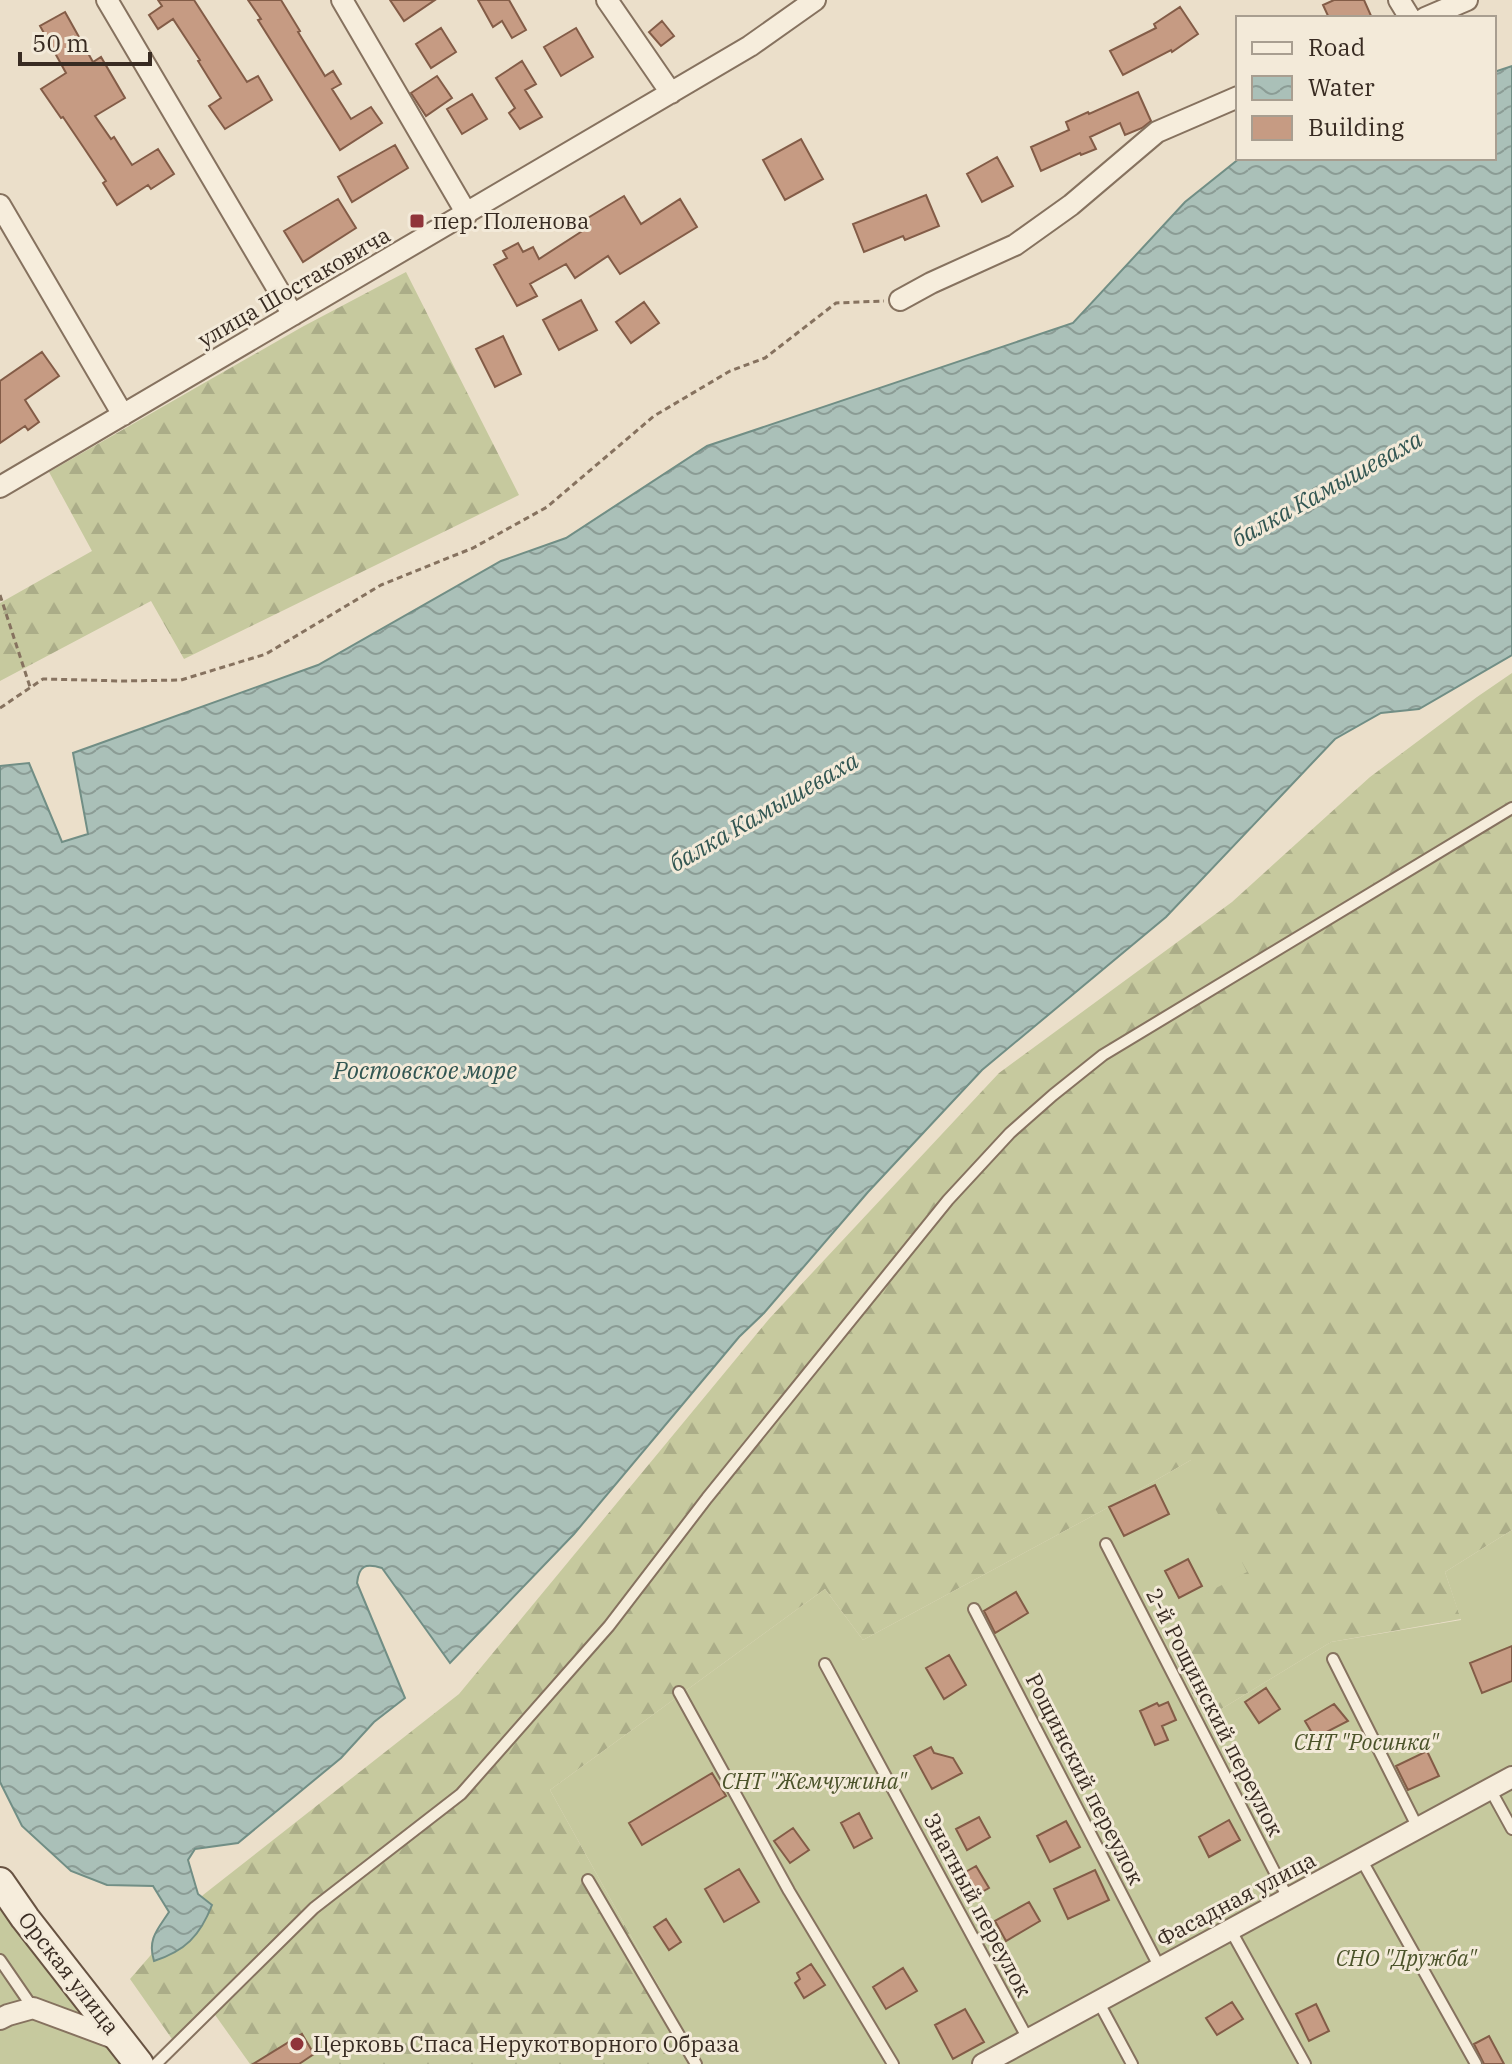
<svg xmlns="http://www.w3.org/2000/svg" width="1512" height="2064" viewBox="0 0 1512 2064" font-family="'IBM Plex Serif',serif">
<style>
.forest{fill:url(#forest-firs)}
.garden{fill:#c6c99e}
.water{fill:url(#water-waves);stroke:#718e85;stroke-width:2}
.building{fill:#c69b83;stroke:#835c47;stroke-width:2}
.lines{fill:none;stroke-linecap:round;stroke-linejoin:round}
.lane-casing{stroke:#86725f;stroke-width:14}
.street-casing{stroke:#86725f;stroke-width:24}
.secondary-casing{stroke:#685342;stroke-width:32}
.path{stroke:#86725f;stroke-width:3;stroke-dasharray:6 4;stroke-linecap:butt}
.lane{stroke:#f6eddc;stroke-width:10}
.street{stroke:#f6eddc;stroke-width:20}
.secondary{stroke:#f6eddc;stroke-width:28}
.poi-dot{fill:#90343a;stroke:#f3ead9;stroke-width:3}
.labels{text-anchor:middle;stroke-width:6;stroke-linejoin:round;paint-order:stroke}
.poi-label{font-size:22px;fill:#382b22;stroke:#f3ead9;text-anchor:start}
.street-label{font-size:22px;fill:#382b22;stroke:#f3ead9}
.park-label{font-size:22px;font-style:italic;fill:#4b532a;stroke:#f3ead9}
.water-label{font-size:24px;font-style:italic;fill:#325652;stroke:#f3ead9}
</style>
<defs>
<pattern id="forest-firs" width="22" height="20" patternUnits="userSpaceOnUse" patternTransform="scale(2)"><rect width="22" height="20" fill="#c6c99e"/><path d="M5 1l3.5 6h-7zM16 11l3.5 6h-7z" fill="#abad88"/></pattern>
<pattern id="water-waves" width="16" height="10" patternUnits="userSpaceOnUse" patternTransform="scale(2)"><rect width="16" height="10" fill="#aac0b8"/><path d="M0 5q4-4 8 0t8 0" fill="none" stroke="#8b9c95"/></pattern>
</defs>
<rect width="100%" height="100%" fill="#ebdfca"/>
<path class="forest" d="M 406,272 L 519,495 L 184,659 L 151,601 L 0,681 L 0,603 L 92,551 L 49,472 L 302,327 Z
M 1512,673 L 1512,1530 L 1445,1572 L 1461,1619 L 1331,1642 L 1205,1719 L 1154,1620 L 1191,1460 L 1109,1507 L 863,1640 L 825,1589 L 550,1790 L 702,2064 L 250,2064 L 213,2012 L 179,2049 L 130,1979 L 203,1895 L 459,1694 L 769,1319 L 999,1073 L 1232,902 L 1370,777 L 1477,697 Z"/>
<path class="garden" d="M 1191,1460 L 1247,1572 L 1154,1620 L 1205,1719 L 1331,1642 L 1461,1620 L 1445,1572 L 1512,1530 L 1512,2064 L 702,2064 L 550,1790 L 825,1589 L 863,1640 L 1109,1507 Z
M 0,1899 L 128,2064 L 0,2064 Z"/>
<path class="water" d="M 1512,66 L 1512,655 L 1419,709 L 1381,713 L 1335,739 L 1166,917 L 982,1070 L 868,1192 L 764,1313 L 739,1337 L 574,1534 L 450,1663 L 382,1568 C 366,1563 359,1565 357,1583 L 405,1698 L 374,1722 L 341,1758 L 238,1843 L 195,1849 L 188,1860 L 198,1894 L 212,1905 C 200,1936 185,1951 154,1961 C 147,1939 158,1929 169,1912 L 153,1886 L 107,1885 L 71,1871 L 22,1826 L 0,1782 L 0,766 L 29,763 L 62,842 L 88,834 L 73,753 L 318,665 L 501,561 L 566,538 L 707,446 L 1073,323 L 1185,202 L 1240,158 L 1494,158 L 1494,72 Z"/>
<path class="building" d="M 158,0 L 194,0 L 247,82 L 258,76 L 272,100 L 225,129 L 209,106 L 221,98 L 198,61 L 200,60 L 173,19 L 158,29 L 149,15 L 162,6 Z
M 248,0 L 281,0 L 300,31 L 298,32 L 325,76 L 333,71 L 341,84 L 332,89 L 351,119 L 371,107 L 382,123 L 340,150 L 258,20 L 261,19 Z
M 390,0 L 435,0 L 404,21 Z
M 478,0 L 509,0 L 526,30 L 512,38 L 502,21 L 493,27 Z
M 1334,0 L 1364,0 L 1372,18 L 1329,18 L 1323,5 Z
M 1180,7 L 1198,34 L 1172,52 L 1171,50 L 1123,75 L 1110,51 L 1156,28 L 1154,24 Z
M 65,12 L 93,62 L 101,57 L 125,98 L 95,116 L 111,139 L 114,137 L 132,165 L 158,149 L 174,174 L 151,189 L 148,185 L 117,205 L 103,183 L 106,181 L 84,148 L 63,117 L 61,118 L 41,89 L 66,73 L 40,26 Z
M 662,21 L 674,36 L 661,46 L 649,32 Z
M 441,28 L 456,52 L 431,68 L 416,44 Z
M 576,28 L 593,57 L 561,76 L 544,47 Z
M 522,61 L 536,84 L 525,90 L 542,117 L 520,129 L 509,113 L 515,108 L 496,78 Z
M 437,76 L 452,98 L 426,116 L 411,93 Z
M 1138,92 L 1151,121 L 1142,128 L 1125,135 L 1120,123 L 1090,137 L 1096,149 L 1081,155 L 1080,153 L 1041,171 L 1031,147 L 1069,130 L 1066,122 L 1088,112 L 1089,114 Z
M 472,94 L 487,119 L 462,134 L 447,109 Z
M 801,139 L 823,179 L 785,200 L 763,160 Z
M 395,145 L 408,168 L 352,202 L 338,177 Z
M 997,157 L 1013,186 L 982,202 L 967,174 Z
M 926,195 L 939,226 L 905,240 L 903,236 L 864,252 L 853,224 Z
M 624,196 L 641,224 L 680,199 L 697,227 L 620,274 L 608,256 L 575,278 L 566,264 L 530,284 L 537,296 L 517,306 L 494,265 L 507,258 L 503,251 L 518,243 L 523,252 L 533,247 L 539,259 L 590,226 L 586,219 Z
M 338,199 L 356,228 L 303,262 L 284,231 Z
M 581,300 L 597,330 L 559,350 L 543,320 Z
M 644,302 L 659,323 L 631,343 L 616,322 Z
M 503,336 L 521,374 L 495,387 L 476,349 Z
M 42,352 L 59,376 L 25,400 L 39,422 L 28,430 L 25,426 L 0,443 L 0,381 Z
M 1155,1485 L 1169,1514 L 1124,1536 L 1109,1507 Z
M 1188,1559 L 1202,1586 L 1179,1598 L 1165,1571 Z
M 1016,1592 L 1028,1613 L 995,1633 L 984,1611 Z
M 1512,1646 L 1512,1681 L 1482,1693 L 1470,1663 Z
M 949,1655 L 966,1685 L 944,1699 L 926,1668 Z
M 1266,1688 L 1280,1709 L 1259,1723 L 1245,1702 Z
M 1168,1702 L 1176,1720 L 1162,1726 L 1168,1740 L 1155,1745 L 1140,1711 L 1157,1703 L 1159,1706 Z
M 1334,1704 L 1348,1721 L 1315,1738 L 1305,1721 Z
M 931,1747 L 934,1753 L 953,1758 L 962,1773 L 932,1789 L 914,1756 Z
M 1427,1751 L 1439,1776 L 1408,1790 L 1396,1766 Z
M 712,1773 L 726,1796 L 642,1845 L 629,1823 Z
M 859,1813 L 872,1838 L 854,1848 L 841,1823 Z
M 979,1817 L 990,1837 L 967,1850 L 956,1829 Z
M 1229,1820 L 1240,1840 L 1209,1857 L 1199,1837 Z
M 1066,1821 L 1080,1847 L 1050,1862 L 1037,1836 Z
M 793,1828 L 809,1850 L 790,1863 L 774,1841 Z
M 976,1866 L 989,1888 L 968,1900 L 955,1878 Z
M 739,1869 L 759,1902 L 724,1922 L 705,1889 Z
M 1095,1870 L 1109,1900 L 1068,1919 L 1054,1889 Z
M 1029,1902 L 1040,1921 L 1006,1941 L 995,1921 Z
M 666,1919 L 681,1942 L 669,1950 L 654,1927 Z
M 811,1964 L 825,1985 L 804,1998 L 795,1983 L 800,1979 L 797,1973 Z
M 903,1968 L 917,1991 L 886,2009 L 873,1987 Z
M 1232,2002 L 1243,2019 L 1217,2035 L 1206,2018 Z
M 1316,2004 L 1329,2031 L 1309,2041 L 1296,2014 Z
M 965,2009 L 984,2042 L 953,2059 L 935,2025 Z
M 302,2034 L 314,2054 L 299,2064 L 253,2064 Z
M 1489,2036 L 1504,2064 L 1484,2064 L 1474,2044 Z"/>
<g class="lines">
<defs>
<path id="lane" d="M 1106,1544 L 1288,1898
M 974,1609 L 1160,1968
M 1333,1659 L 1418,1828
M 825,1664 L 1028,2039
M 679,1692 L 789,1891 L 893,2064
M 1490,1789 L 1512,1829
M 1361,1859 L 1476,2064
M 588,1880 L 696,2064
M 1230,1929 L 1305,2064
M 0,1960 L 33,2008
M 1098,2001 L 1132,2064
M 156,2064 L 314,1908 L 461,1794 L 609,1626 L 707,1498 L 948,1200 L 1010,1133 L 1053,1095 L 1103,1055 L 1512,808"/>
<path id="street" d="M 107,0 L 293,315
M 342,0 L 467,214
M 607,0 L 671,93
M 1399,0 L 1410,18
M 1425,18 L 1467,0
M 0,205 L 123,415
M 900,300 L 931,283 L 1015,245 L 1071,205 L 1157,132 L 1238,97
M 0,487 L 750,46 L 815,0
M 0,2019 L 8,2015 L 33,2008 L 122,2041
M 983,2064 L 1512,1777"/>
<path id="secondary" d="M 0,1882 L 25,1918 L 139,2064"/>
</defs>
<use href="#lane" class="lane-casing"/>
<use href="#street" class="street-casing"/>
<use href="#secondary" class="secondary-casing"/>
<path class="path" d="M 0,595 L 30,687
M 0,708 L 43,679 L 122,681 L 181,680 L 266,654 L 381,585 L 473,548 L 547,507 L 654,416 L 730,371 L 765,358 L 836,303 L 884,301"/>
<use href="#lane" class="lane"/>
<use href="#street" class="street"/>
<use href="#secondary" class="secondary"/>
</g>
<g class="poi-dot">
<rect x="409" y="213" width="16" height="16" rx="4"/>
<circle cx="297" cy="2044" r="8"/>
</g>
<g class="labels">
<g class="poi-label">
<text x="433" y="229">пер. Поленова</text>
<text x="313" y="2052">Церковь Спаса Нерукотворного Образа</text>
</g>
<g class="street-label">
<text transform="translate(294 287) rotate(-30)" y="8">улица Шостаковича</text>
<text transform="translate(1215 1712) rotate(63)" y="8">2-й Рощинский переулок</text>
<text transform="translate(1085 1779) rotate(63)" y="8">Рощинский переулок</text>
<text transform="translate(1236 1899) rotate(-28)" y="8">Фасадная улица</text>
<text transform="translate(978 1905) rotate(62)" y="8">Знатный переулок</text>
<text transform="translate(69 1973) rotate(52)" y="8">Орская улица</text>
</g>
<g class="park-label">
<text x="1366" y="1750">СНТ "Росинка"</text>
<text x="814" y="1789">СНТ "Жемчужина"</text>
<text x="1406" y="1966">СНО "Дружба"</text>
</g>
<g class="water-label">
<text transform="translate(1327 489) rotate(-29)" y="8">балка Камышеваха</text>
<text transform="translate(764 812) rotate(-30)" y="8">балка Камышеваха</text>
<text x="425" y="1079">Ростовское море</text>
</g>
</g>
<rect x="1236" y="16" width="260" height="144" fill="#f3ead9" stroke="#a89e90" stroke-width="2"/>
<rect x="1252" y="42" width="40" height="12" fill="#f6eddc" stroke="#a89e90" stroke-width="2"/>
<text x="1308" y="56" font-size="24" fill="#382b22">Road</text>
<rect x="1252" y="76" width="40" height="24" fill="url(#water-waves)" stroke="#a89e90" stroke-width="2"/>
<text x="1308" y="96" font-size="24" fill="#382b22">Water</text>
<rect x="1252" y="116" width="40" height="24" fill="#c69b83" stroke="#a89e90" stroke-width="2"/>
<text x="1308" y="136" font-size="24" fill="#382b22">Building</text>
<path d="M20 52v12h130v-12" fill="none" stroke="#382b22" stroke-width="4"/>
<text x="32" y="52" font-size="24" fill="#382b22" stroke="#f3ead9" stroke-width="6" paint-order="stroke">50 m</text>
</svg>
